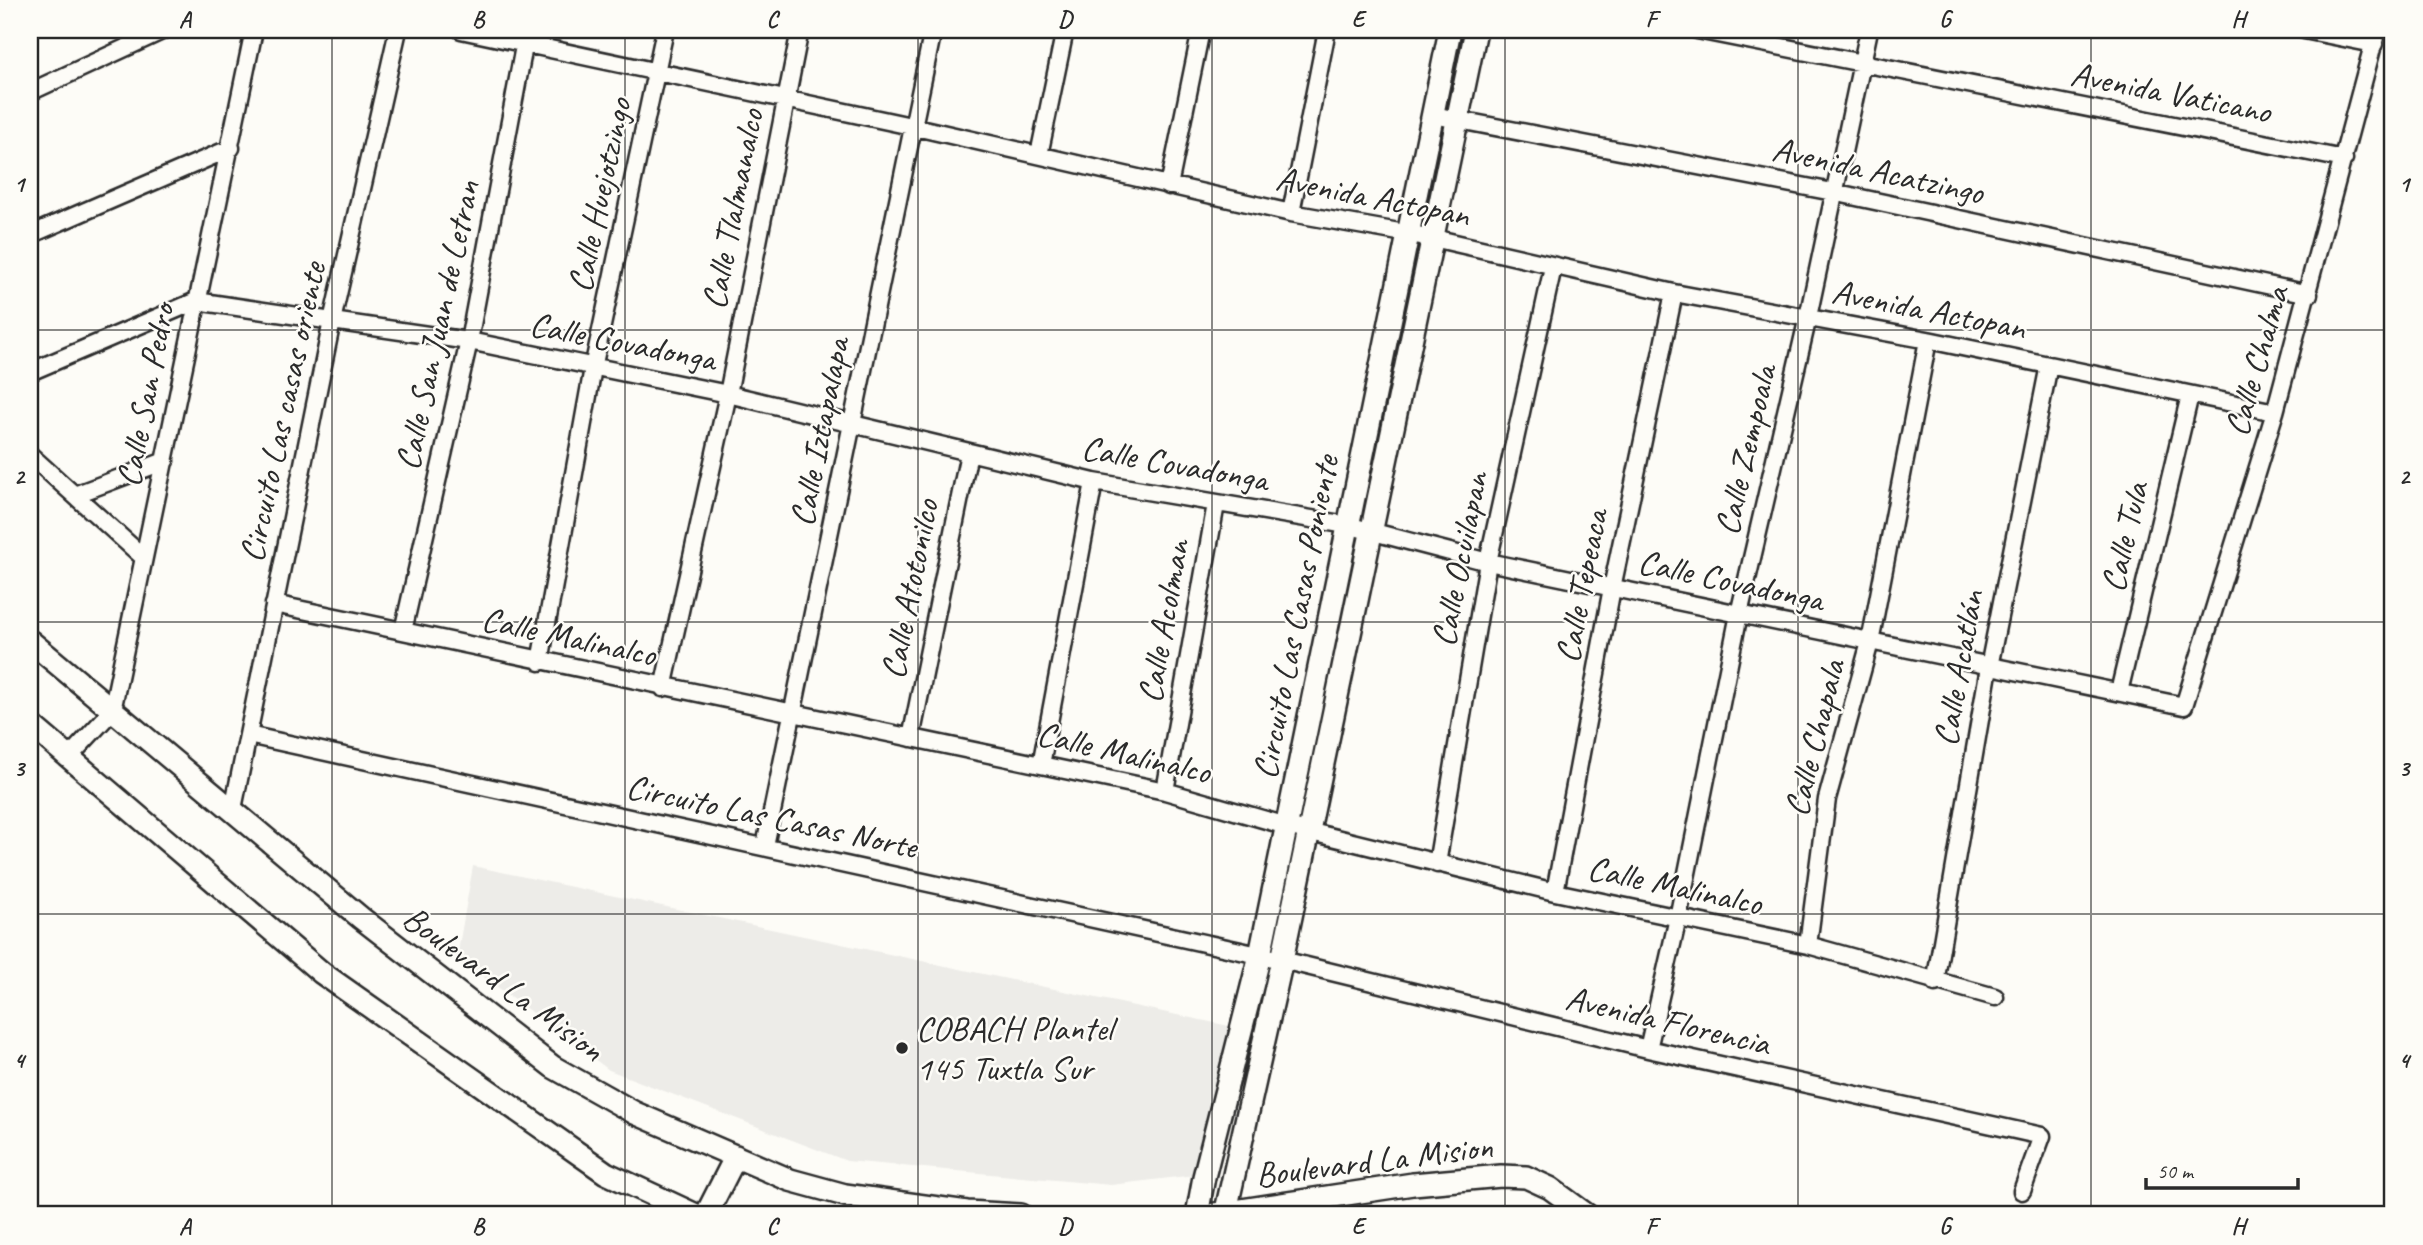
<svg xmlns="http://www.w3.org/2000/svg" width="2423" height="1245" viewBox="0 0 2423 1245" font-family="Caveat,sans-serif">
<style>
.built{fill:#edece8}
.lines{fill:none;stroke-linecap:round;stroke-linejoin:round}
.minor-casing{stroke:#2b2b2b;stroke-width:21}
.tertiary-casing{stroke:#2b2b2b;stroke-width:26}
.minor{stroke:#fdfcf7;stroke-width:16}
.tertiary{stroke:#fdfcf7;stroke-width:21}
.grid{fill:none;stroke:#2b2b2b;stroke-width:2;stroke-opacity:0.55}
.poi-dot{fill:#2b2b2b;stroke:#fdfcf7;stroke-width:2.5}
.labels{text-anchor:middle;stroke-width:5;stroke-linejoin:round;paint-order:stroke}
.street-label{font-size:35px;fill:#2b2b2b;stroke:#fdfcf7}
.poi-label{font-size:35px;fill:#2b2b2b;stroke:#fdfcf7;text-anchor:start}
.neatline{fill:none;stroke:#2b2b2b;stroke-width:2.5}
.grid-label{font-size:23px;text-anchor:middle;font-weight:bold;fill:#2b2b2b}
</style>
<rect width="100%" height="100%" fill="#fdfcf7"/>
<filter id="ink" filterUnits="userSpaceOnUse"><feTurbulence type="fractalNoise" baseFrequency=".0143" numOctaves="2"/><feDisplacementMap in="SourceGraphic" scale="14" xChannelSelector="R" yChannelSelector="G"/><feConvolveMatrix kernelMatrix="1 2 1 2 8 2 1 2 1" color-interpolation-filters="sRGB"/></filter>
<g filter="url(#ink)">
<path class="built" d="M 473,866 L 1229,1026 L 1195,1175 L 1111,1185 L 847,1161 L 609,1070 L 457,957 Z"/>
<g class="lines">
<defs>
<path id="minor" d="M 461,30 L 911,126 L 1291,213 L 1433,238 L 1674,293 L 1928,340 L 2275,412
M 1697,30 L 2344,159
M 2304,30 L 2374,44
M 30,92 L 164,30
M 1433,115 L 1833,192 L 2309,294
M 1039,155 L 1065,30
M 1169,186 L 1201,30
M 1291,213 L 1327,30
M 30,235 L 231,148
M 30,372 L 196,301 L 469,341 L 728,394 L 1094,482 L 1347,525 L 1488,562 L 2184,706 L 2275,412 L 2377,30
M 30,455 L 143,557
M 77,494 L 165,461
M 274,604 L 1165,791 L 1287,826 L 1555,892 L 1808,945 L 1995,997
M 403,631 L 469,341 L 527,30
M 540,662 L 593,368 L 665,30
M 663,688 L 728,394 L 800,30
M 2119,692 L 2190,395
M 248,735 L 1282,960 L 1648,1049 L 2042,1136 L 2022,1191
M 911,738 L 969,453
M 69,757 L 112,711 L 254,30
M 1041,765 L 1094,482
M 1165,791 L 1216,504
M 233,809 L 332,321 L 398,30
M 765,846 L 933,30
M 1437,864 L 1488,562 L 1553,267
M 1555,892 L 1612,588 L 1674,293
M 1808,945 L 1827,799 L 1870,642 L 1928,340
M 1935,983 L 1989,667 L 2049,365
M 1648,1049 L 1678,918 L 1739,614 L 1808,317 L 1869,30"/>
<path id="tertiary" d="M 30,641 L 361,918 L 553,1067 L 635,1113 L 790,1180 L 845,1195 L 967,1212 L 1021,1215
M 30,724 L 322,973 L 606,1173 L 696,1215
M 1215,1214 L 1413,1184 L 1501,1176 L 1526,1177 L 1550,1188 L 1587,1215
M 706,1215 L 736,1156
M 1197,1215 L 1204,1177 L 1260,955 L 1450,30
M 1225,1215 L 1282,960 L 1476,30"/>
</defs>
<use href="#minor" class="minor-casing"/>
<use href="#tertiary" class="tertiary-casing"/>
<use href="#minor" class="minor"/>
<use href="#tertiary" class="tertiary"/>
</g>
</g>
<path class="grid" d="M 332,30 L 332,1215M 625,30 L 625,1215M 918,30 L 918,1215M 1212,30 L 1212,1215M 1505,30 L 1505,1215M 1798,30 L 1798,1215M 2091,30 L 2091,1215M 30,330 L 2393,330M 30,622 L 2393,622M 30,914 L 2393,914"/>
<circle class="poi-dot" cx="902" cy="1048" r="7"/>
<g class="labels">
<g class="street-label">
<text transform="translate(2171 92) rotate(11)" y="12">Avenida Vaticano</text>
<text transform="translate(1878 170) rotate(12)" y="12">Avenida Acatzingo</text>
<text transform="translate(599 195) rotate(-78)" y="12">Calle Huejotzingo</text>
<text transform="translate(1373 196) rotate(11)" y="12">Avenida Actopan</text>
<text transform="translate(732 209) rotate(-79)" y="12">Calle Tlalmanalco</text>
<text transform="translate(1929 309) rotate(11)" y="12">Avenida Actopan</text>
<text transform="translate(437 325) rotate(-78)" y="12">Calle San Juan de Letran</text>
<text transform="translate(623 341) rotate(11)" y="12">Calle Covadonga</text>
<text transform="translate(2256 361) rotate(-74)" y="12">Calle Chalma</text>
<text transform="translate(145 395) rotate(-79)" y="12">Calle San Pedro</text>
<text transform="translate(282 412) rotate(-78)" y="12">Circuito Las casas oriente</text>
<text transform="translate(819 432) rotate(-79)" y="12">Calle Iztapalapa</text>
<text transform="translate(1745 450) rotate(-77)" y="12">Calle Zempoala</text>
<text transform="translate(1175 463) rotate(10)" y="12">Calle Covadonga</text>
<text transform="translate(2124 537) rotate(-77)" y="12">Calle Tula</text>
<text transform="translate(1459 559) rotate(-79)" y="12">Calle Ocuilapan</text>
<text transform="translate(1731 580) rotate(12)" y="12">Calle Covadonga</text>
<text transform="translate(1581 586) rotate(-79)" y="12">Calle Tepeaca</text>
<text transform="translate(909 589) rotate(-79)" y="12">Calle Atotonilco</text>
<text transform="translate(1295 617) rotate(-79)" y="12">Circuito Las Casas Poniente</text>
<text transform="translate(1163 621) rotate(-80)" y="12">Calle Acolman</text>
<text transform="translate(569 636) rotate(12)" y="12">Calle Malinalco</text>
<text transform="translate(1958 668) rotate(-80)" y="12">Calle Acatlán</text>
<text transform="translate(1814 738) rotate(-76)" y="12">Calle Chapala</text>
<text transform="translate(1124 752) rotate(13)" y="12">Calle Malinalco</text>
<text transform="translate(772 816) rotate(12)" y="12">Circuito Las Casas Norte</text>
<text transform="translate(1675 885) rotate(12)" y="12">Calle Malinalco</text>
<text transform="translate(504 983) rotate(36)" y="12">Boulevard La Mision</text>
<text transform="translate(1668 1020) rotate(13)" y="12">Avenida Florencia</text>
<text transform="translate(1374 1160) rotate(-7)" y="12">Boulevard La Mision</text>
</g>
<g class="poi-label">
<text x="916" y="1040">COBACH Plantel<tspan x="916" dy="40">145 Tuxtla Sur</tspan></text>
</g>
</g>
<rect width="2423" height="1245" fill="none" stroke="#fdfcf7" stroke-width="77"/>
<path d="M2146 1178v10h152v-10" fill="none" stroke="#2b2b2b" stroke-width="3.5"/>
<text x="2157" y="1178" font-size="21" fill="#2b2b2b" stroke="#fdfcf7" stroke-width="5" paint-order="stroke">50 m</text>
<rect x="38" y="38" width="2346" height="1168" class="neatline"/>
<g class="grid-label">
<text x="185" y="27">A</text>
<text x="478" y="27">B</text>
<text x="772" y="27">C</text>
<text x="1065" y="27">D</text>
<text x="1358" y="27">E</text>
<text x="1651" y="27">F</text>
<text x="1945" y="27">G</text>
<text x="2238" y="27">H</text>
<text x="19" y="192">1</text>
<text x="2404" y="192">1</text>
<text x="19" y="484">2</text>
<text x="2404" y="484">2</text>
<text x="19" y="776">3</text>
<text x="2404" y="776">3</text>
<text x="19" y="1068">4</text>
<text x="2404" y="1068">4</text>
<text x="185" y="1234">A</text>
<text x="478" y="1234">B</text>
<text x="772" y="1234">C</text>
<text x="1065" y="1234">D</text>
<text x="1358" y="1234">E</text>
<text x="1651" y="1234">F</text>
<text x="1945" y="1234">G</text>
<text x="2238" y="1234">H</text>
</g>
</svg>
